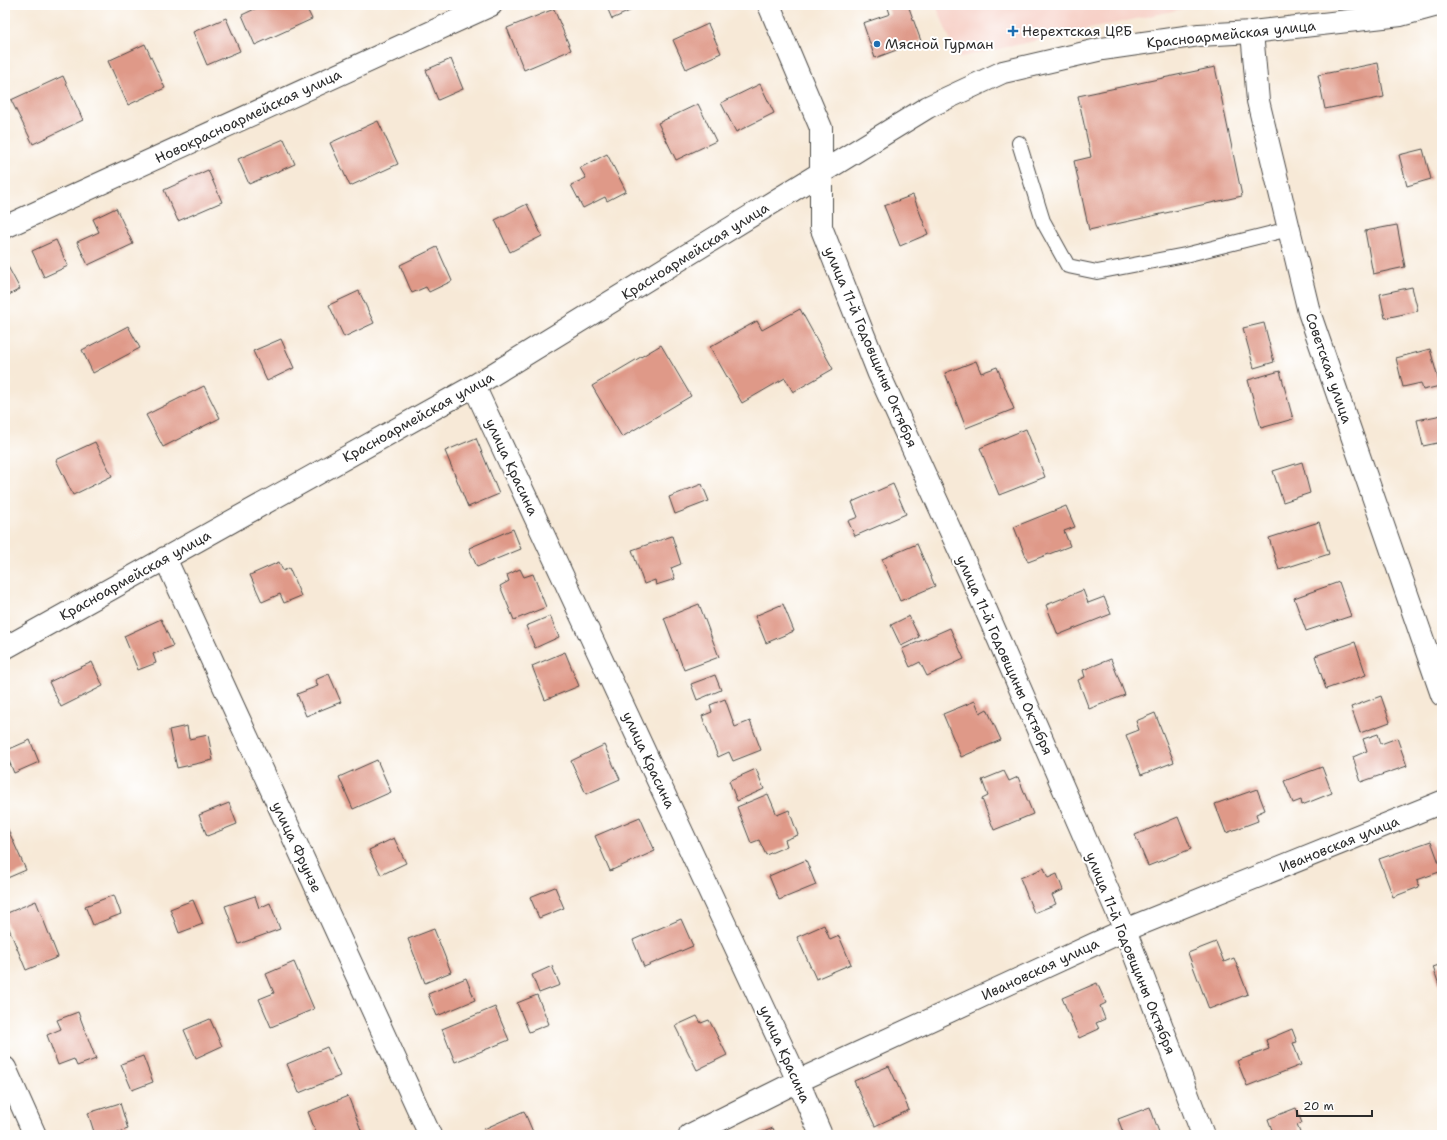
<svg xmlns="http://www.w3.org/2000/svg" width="1447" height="1140" viewBox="0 0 1447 1140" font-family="'Shantell Sans',sans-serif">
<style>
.built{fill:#f7d1c8}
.building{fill:#df9988}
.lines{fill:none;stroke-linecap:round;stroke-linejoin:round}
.service-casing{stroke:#4a4845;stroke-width:16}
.minor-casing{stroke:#4a4845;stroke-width:24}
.tertiary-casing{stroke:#4a4845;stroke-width:24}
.service{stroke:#fff;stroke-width:14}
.minor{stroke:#fff;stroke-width:22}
.tertiary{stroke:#fff;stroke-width:22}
.poi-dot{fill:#1f6fb2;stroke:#fff;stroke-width:1.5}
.labels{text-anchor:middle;stroke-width:4;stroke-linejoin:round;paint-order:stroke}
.poi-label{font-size:14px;fill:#2b2b2b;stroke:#fff;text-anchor:start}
.street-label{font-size:14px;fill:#2b2b2b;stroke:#fff}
</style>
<rect width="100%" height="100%" fill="#fff"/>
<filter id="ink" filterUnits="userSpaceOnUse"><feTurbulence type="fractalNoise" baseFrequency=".025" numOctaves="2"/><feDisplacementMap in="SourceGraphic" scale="8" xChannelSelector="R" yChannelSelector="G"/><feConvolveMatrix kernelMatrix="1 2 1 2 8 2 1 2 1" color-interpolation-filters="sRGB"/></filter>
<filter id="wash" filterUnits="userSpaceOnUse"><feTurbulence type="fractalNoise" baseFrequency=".012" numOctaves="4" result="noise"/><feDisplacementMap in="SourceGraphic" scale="16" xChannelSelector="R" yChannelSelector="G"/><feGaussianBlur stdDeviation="0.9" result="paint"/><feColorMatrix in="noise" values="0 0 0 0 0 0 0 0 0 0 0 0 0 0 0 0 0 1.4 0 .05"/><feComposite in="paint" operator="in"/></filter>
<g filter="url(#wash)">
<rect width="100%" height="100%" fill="#f7e9d7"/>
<path class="built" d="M 936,5 L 1200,5 L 957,58 Z"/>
<g id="blocks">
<path class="building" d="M 263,5 L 305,5 L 312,19 L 255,45 L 242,15 Z
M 606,5 L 643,5 L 612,19 Z
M 887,5 L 908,5 L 921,41 L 875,58 L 863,23 L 890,14 Z
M 554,9 L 571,50 L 524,70 L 507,28 Z
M 226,18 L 240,51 L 207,65 L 193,32 Z
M 708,24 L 721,53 L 686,69 L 673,40 Z
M 145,44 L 165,88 L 128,105 L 108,61 Z
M 451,59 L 463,89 L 438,100 L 426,70 Z
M 1378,63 L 1384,97 L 1325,109 L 1318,75 Z
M 1215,67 L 1242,196 L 1089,230 L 1074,161 L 1091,157 L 1078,96 Z
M 63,76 L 83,120 L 33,144 L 11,100 Z
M 760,84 L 774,113 L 736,132 L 721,103 Z
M 698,104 L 716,141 L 676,160 L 658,123 Z
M 378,121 L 398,164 L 350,186 L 330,143 Z
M 284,139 L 295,164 L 249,184 L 238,159 Z
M 1423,149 L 1431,179 L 1407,186 L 1399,155 Z
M 607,154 L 626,191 L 607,201 L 605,197 L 583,208 L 571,185 L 586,178 L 580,168 Z
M 208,170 L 222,202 L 178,221 L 164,190 Z
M 913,195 L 928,234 L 900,246 L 884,206 Z
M 527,204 L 542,236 L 510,252 L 495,220 Z
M 116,208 L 133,244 L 88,265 L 77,242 L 99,232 L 93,219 Z
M 1397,225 L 1405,267 L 1373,274 L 1365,231 Z
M 56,240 L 68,266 L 44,277 L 32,251 Z
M 437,247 L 452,281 L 429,292 L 426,287 L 412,293 L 400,265 Z
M 5,261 L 20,289 L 5,297 Z
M 1412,287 L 1418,311 L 1385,318 L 1380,294 Z
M 359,291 L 374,323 L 344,337 L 329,305 Z
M 800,309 L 833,369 L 793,392 L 785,378 L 742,403 L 710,347 L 757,321 L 762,330 Z
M 1264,323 L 1274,362 L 1254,368 L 1243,328 Z
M 128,326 L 140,348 L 93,373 L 82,350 Z
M 281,339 L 294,368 L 267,381 L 253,351 Z
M 661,345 L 691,396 L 622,437 L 592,386 Z
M 1430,349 L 1440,386 L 1423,390 L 1421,383 L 1403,387 L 1396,358 Z
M 976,361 L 981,373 L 997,367 L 1014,409 L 966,428 L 945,373 Z
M 1280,371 L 1293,419 L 1261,428 L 1248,380 Z
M 204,386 L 220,418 L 163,447 L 146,415 Z
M 1442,415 L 1442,442 L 1423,446 L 1417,420 Z
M 1026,429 L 1045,477 L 999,495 L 980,448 Z
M 476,438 L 499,494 L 468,507 L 445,451 Z
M 95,442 L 112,476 L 73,495 L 56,460 Z
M 1302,462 L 1310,493 L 1283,502 L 1273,471 Z
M 702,484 L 709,501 L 675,514 L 669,497 Z
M 893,484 L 906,514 L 855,536 L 848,521 L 858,517 L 852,502 Z
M 1066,506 L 1075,527 L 1064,531 L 1070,546 L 1028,562 L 1014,527 Z
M 1319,522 L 1329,554 L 1279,570 L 1269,538 Z
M 513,529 L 521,549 L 477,567 L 469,548 Z
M 672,536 L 681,564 L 671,568 L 675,579 L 656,585 L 655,580 L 644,584 L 632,550 Z
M 917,544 L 935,586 L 900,601 L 882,559 Z
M 279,562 L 283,571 L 289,568 L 301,596 L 284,603 L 280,594 L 262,602 L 250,575 Z
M 520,569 L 524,577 L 533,574 L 546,607 L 514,620 L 500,586 L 509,581 L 507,575 Z
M 1339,582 L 1351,616 L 1306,631 L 1294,598 Z
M 1083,590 L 1088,603 L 1104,597 L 1111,614 L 1058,635 L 1046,605 Z
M 699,604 L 719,657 L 684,670 L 664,618 Z
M 783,604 L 794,631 L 766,643 L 755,616 Z
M 550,616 L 559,637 L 535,648 L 526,626 Z
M 909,616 L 919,637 L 901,646 L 891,625 Z
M 161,619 L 173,646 L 153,654 L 156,663 L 138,670 L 124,636 Z
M 950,628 L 964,659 L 927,676 L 920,662 L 910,667 L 902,649 Z
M 1355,642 L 1366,675 L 1326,689 L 1315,656 Z
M 565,652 L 579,686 L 545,700 L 532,666 Z
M 1111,659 L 1125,695 L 1089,709 L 1078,680 L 1085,677 L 1083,670 Z
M 92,662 L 103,686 L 61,707 L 49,682 Z
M 329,674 L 341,702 L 306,716 L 297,694 L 318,686 L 315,680 Z
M 715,675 L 721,690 L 697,700 L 691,684 Z
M 1381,696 L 1390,722 L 1360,733 L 1351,707 Z
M 725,699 L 735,727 L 750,721 L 761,750 L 733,761 L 729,752 L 718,757 L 702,716 L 712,712 L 710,705 Z
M 975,701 L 980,713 L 987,709 L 1001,740 L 961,757 L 943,714 Z
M 1155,713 L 1174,762 L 1141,775 L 1126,735 L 1139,730 L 1136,721 Z
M 187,726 L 189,739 L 208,735 L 213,760 L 177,768 L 169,730 Z
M 1378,734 L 1381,744 L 1397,738 L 1407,766 L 1361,782 L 1353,757 L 1367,751 L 1363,739 Z
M 30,740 L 39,762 L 14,773 L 5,751 Z
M 604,745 L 620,779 L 586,794 L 571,761 Z
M 377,760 L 391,792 L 353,809 L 339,777 Z
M 1322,767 L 1332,793 L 1302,805 L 1301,800 L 1293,803 L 1284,781 Z
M 756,769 L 764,789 L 737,801 L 729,781 Z
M 1004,771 L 1009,781 L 1018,777 L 1033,814 L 994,830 L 982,799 L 988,796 L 982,780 Z
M 1257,789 L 1265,810 L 1256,814 L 1258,821 L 1226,833 L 1215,804 Z
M 768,794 L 777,815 L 789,810 L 798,835 L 785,840 L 787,846 L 766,855 L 759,840 L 751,843 L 737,807 Z
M 229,803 L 237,824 L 207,836 L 199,815 Z
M 640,817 L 655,851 L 610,871 L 595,836 Z
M 1178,817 L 1191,849 L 1148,866 L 1135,835 Z
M 5,823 L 26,870 L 5,879 Z
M 394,838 L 406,863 L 381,875 L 369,850 Z
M 1431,841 L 1442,871 L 1417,880 L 1419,887 L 1393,897 L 1379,859 Z
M 806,860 L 816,885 L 779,900 L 769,876 Z
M 1044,868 L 1048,878 L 1057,874 L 1063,890 L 1052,895 L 1056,904 L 1034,913 L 1020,878 Z
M 555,887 L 564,908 L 539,918 L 530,897 Z
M 114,895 L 121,914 L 93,925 L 85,906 Z
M 255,896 L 259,908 L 270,903 L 280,929 L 239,944 L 225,906 Z
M 193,900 L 203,924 L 179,933 L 170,909 Z
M 36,901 L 58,957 L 26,970 L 5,919 L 5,914 Z
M 681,919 L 693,946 L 644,967 L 633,940 Z
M 824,925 L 830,940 L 839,936 L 851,964 L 816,979 L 797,937 Z
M 434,929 L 451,972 L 425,983 L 408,939 Z
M 1216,942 L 1224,962 L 1234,958 L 1248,994 L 1209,1009 L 1188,953 Z
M 294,962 L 314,1009 L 271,1027 L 259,999 L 274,993 L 266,974 Z
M 1442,964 L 1442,991 L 1441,991 L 1433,967 Z
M 552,966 L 560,985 L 539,993 L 532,975 Z
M 466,978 L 475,1000 L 437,1016 L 428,994 Z
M 1097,983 L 1106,1003 L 1100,1006 L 1105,1019 L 1096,1023 L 1099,1029 L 1079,1038 L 1062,998 Z
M 537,995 L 549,1024 L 529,1032 L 517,1003 Z
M 495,1007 L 509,1040 L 455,1062 L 442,1029 Z
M 78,1012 L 96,1059 L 77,1066 L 74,1059 L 58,1065 L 47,1035 L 61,1029 L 57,1020 Z
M 697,1016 L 701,1023 L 709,1020 L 727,1055 L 697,1070 L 675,1026 Z
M 210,1019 L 222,1046 L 196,1058 L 184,1030 Z
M 1292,1029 L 1297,1042 L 1293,1043 L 1301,1065 L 1247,1086 L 1237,1061 L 1269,1049 L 1266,1040 Z
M 327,1047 L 340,1076 L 299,1093 L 287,1064 Z
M 143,1056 L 153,1082 L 132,1090 L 121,1064 Z
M 889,1066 L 909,1110 L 875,1126 L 854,1081 Z
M 348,1096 L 363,1135 L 317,1135 L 308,1112 Z
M 120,1103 L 128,1129 L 110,1135 L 95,1135 L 88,1113 Z
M 1150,1107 L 1160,1135 L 1124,1135 L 1118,1119 Z
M 1296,1108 L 1302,1123 L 1297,1125 L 1301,1135 L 1264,1135 L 1263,1134 L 1272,1130 L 1268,1119 Z
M 524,1111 L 533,1132 L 527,1135 L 486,1135 L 484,1129 Z
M 773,1128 L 776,1135 L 756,1135 Z"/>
</g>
</g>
<g filter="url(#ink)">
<use href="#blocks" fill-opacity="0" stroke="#4a4845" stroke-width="1"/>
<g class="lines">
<defs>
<path id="service" d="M 1019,143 L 1043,221 L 1068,266 L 1097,272 L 1185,255 L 1289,229"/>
<path id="minor" d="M 769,5 L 821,128 L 821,227 L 879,374 L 972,578 L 1125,930 L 1203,1135
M 1252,32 L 1258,101 L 1309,312 L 1442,695
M 5,227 L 491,5
M 474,386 L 798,1081 L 821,1135
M 165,558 L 430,1135
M 5,1068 L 35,1135
M 690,1135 L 798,1081 L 1125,930 L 1442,802"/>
<path id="tertiary" d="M 5,648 L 474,386 L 928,107 L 1003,72 L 1102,49 L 1199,35 L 1252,32 L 1401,15 L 1438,5"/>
</defs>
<use href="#service" class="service-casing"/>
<use href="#minor" class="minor-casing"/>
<use href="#tertiary" class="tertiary-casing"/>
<use href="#service" class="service"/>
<use href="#minor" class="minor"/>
<use href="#tertiary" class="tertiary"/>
</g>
</g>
<g class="poi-dot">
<path d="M1011 25h4v4h4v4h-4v4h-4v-4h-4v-4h4z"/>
<circle cx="877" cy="44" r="4"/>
</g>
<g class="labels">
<g class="poi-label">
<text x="1022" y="36">Нерехтская ЦРБ</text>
<text x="885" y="49">Мясной Гурман</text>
</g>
<g class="street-label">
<text transform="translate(1231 34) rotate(-6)" y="5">Красноармейская улица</text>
<text transform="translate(248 116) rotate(-25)" y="5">Новокрасноармейская улица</text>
<text transform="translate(695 251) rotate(-32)" y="5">Красноармейская улица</text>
<text transform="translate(871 347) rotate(67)" y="5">улица 11-й Годовщины Октября</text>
<text transform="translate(1329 368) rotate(71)" y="5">Советская улица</text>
<text transform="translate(418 417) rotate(-29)" y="5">Красноармейская улица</text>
<text transform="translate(512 467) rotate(65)" y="5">улица Красина</text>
<text transform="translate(135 575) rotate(-29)" y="5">Красноармейская улица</text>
<text transform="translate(1005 655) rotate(66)" y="5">улица 11-й Годовщины Октября</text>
<text transform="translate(649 760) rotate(65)" y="5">улица Красина</text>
<text transform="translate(1339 844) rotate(-22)" y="5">Ивановская улица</text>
<text transform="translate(297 847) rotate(65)" y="5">улица Фрунзе</text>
<text transform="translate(1131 953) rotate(68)" y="5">улица 11-й Годовщины Октября</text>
<text transform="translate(1040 969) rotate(-25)" y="5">Ивановская улица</text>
<text transform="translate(785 1054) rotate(66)" y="5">улица Красина</text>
</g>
</g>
<rect width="1447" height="1140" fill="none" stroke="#fff" stroke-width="20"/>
<path d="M1297 1110v6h75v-6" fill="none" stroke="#2b2b2b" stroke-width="2"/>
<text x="1303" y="1110" font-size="12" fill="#2b2b2b" stroke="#ffffff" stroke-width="3" paint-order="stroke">20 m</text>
</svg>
